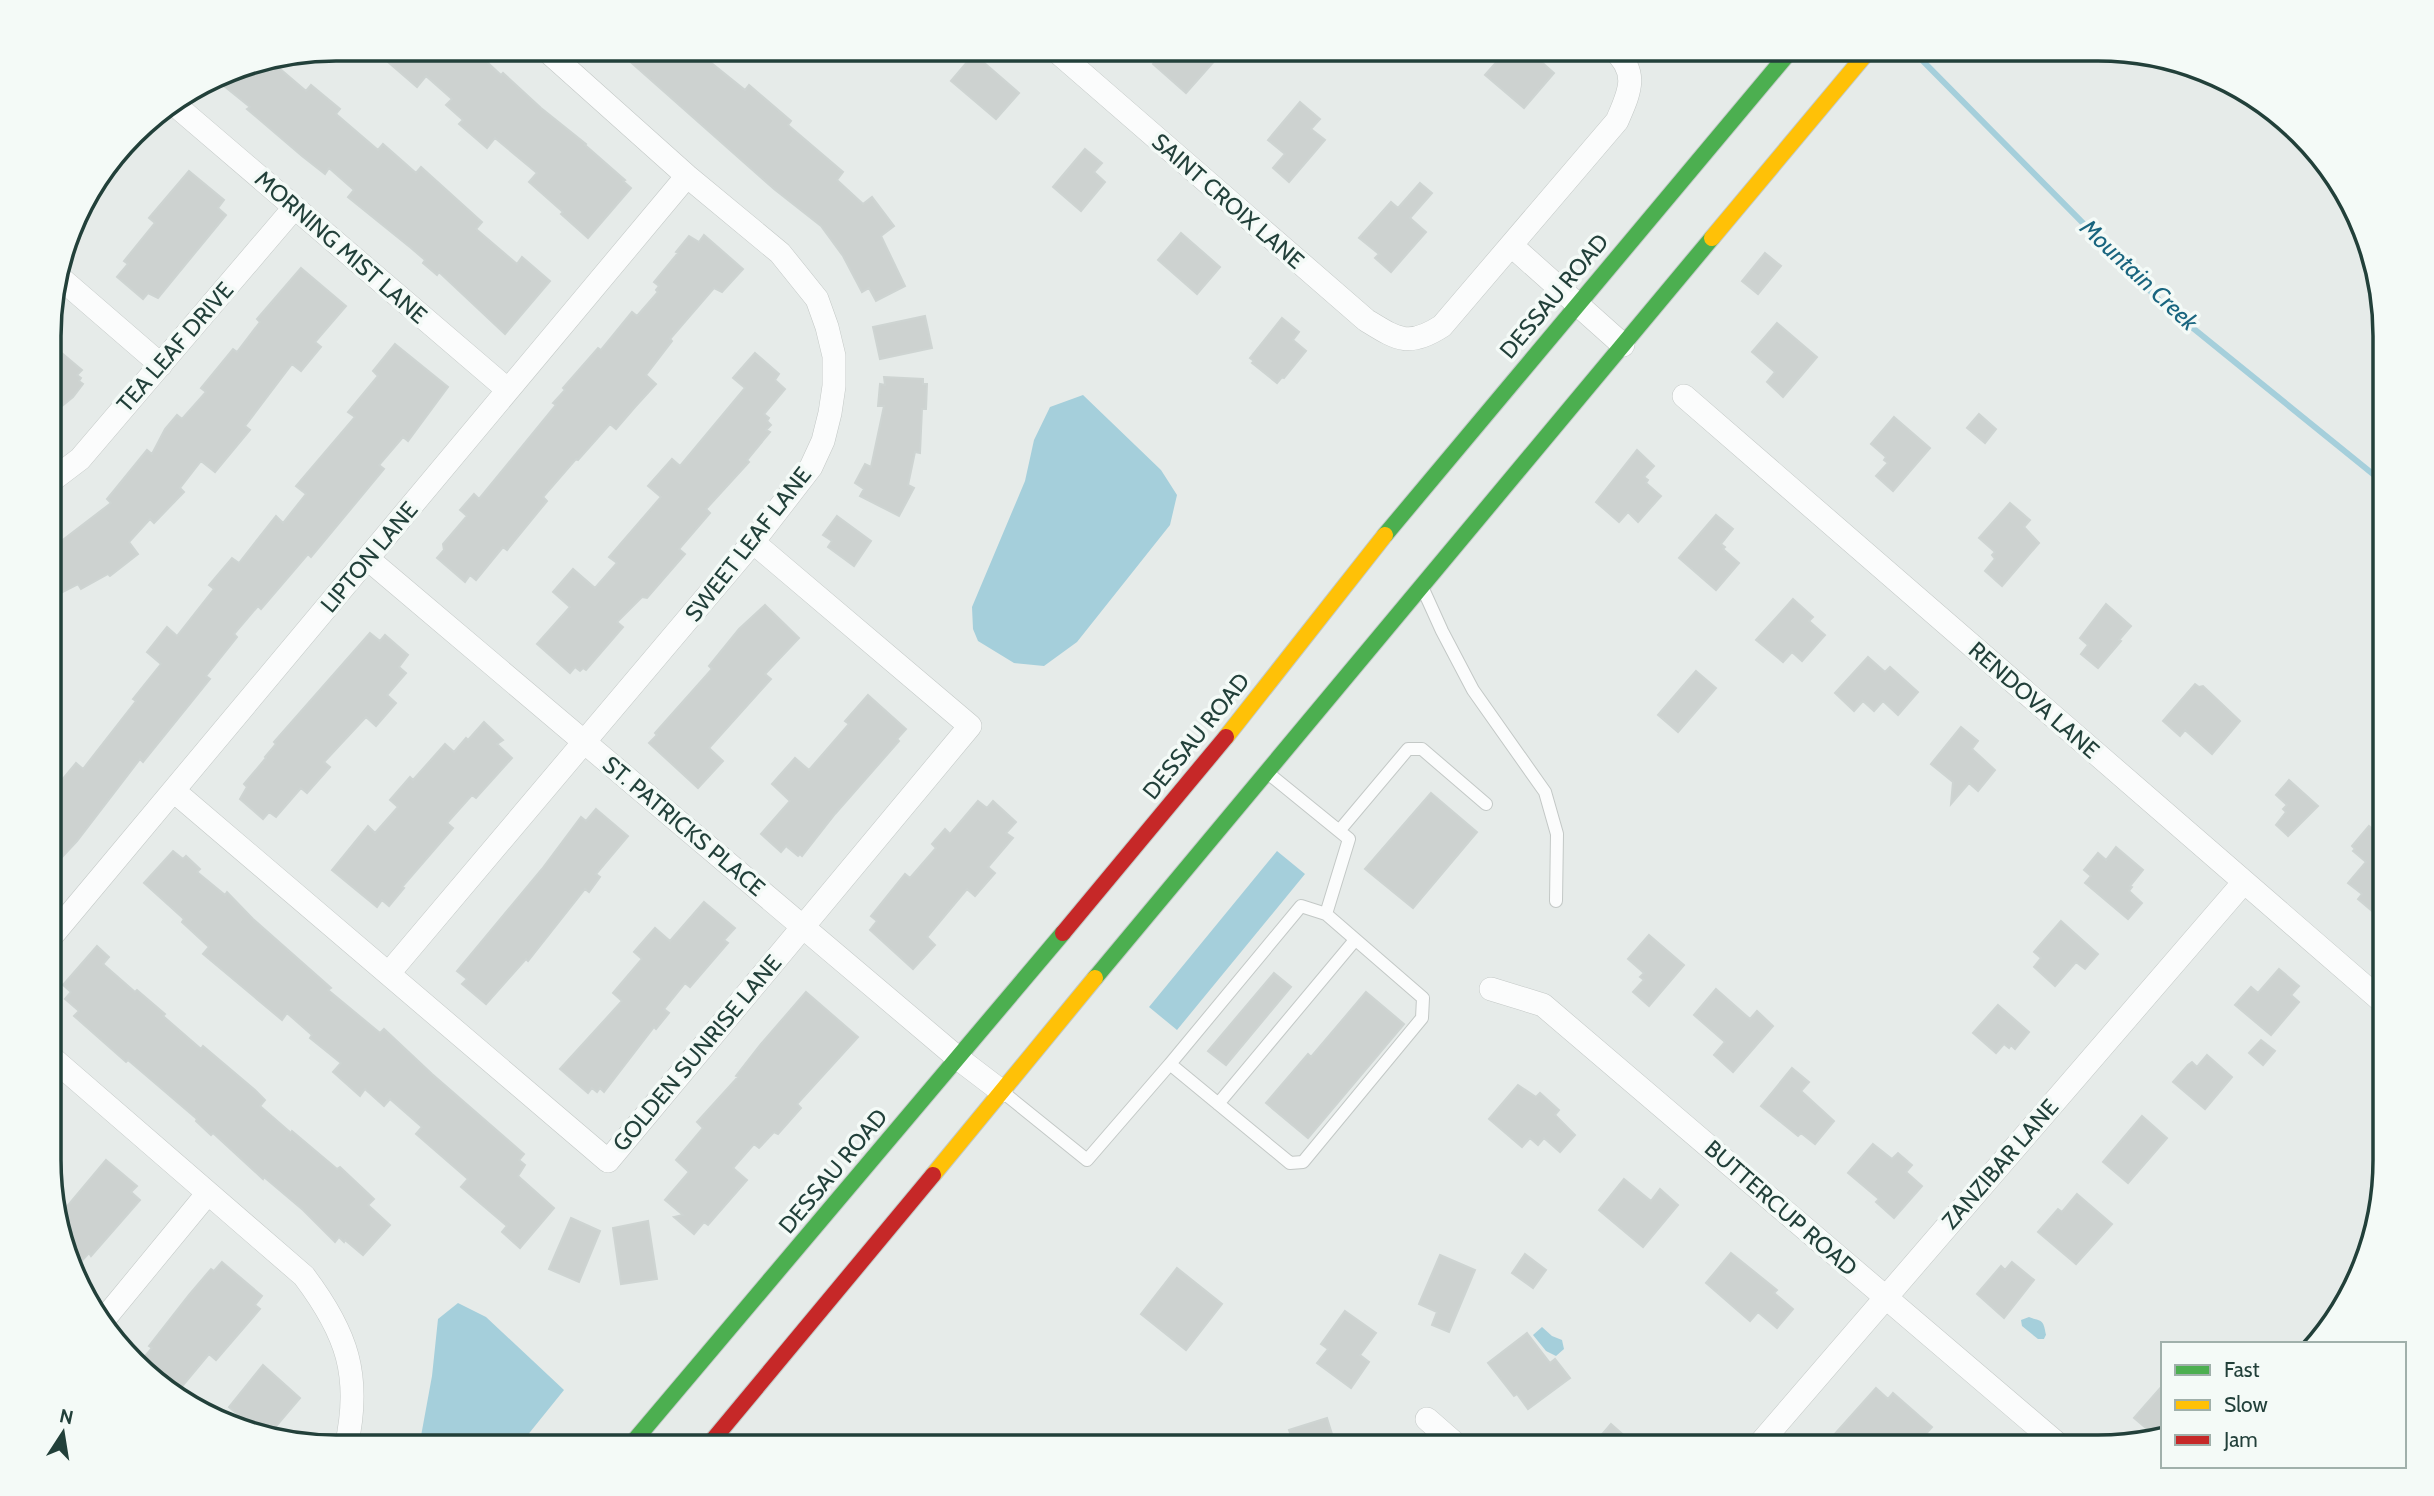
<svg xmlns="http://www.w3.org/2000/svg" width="2434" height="1496" viewBox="0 0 2434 1496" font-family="Cabin,sans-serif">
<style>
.built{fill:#d3ddd9}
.water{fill:#a5cfdb}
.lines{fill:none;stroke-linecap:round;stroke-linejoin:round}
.stream{stroke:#a5cfdb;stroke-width:6}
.building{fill:#cdd2d0;stroke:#ced4d2;stroke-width:2}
.lane-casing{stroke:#c3c8c6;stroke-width:14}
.street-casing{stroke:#c3c8c6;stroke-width:24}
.fast-casing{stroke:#c2cac8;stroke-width:18}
.slow-casing{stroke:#c2cac8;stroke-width:18}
.jam-casing{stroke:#c2cac8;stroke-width:18}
.lane{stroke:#fbfcfc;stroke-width:12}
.street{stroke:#fbfcfc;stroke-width:23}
.fast{stroke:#4caf50;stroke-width:16}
.slow{stroke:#ffc107;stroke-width:16}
.jam{stroke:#c62828;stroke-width:16}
.labels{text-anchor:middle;stroke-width:7;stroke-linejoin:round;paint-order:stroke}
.street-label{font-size:23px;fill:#22403a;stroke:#f4faf7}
.water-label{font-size:24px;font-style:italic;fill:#19657f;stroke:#f4faf7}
.rim{fill:none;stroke:#22403a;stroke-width:3.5}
</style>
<rect width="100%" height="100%" fill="#e6ebe9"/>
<path class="built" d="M 2213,75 L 2257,97 L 2330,175 L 2330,176 Z"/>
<path class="water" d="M 1083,395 L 1161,470 L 1177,495 L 1170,525 L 1077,642 L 1044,666 L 1014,663 L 978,641 L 973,629 L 972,607 L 1025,481 L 1034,440 L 1050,407 Z
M 1277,851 L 1305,874 L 1177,1030 L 1149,1007 Z
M 458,1303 L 486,1317 L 564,1390 L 518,1447 L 419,1447 L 432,1376 L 438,1319 Z
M 2029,1317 C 2038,1321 2043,1318 2045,1330 C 2046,1337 2047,1332 2044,1339 L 2038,1339 L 2022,1326 L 2021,1320 Z
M 1542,1327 L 1552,1336 L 1562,1340 L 1564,1349 L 1556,1356 L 1546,1351 L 1533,1335 Z"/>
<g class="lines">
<path class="stream" d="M 1911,49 L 2162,303 L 2384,483"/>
</g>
<path class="building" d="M 373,49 L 473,49 L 501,75 L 503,73 L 541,108 L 586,144 L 585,145 L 625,180 L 623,181 L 631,188 L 588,238 L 561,214 L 563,212 L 529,182 L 537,173 L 495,138 L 487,148 L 459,124 L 463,120 L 446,105 L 452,99 L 426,76 L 417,87 Z
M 634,49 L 694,49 L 745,90 L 749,85 L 791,121 L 788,125 L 843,172 L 837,180 L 863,204 L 872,197 L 894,226 L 881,236 L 905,286 L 876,301 L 869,288 L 862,292 L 843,256 L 821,226 L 774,189 L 626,58 Z
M 1166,49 L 1225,49 L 1186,93 L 1153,64 Z
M 1508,49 L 1527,49 L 1554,73 L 1524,108 L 1485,75 Z
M 974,54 L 1019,93 L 996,119 L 951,81 Z
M 272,62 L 306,91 L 311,85 L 322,94 L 340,109 L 336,114 L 378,150 L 383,144 L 416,173 L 421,167 L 482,222 L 476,229 L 517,264 L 522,257 L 550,281 L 505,334 L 439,272 L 437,275 L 423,263 L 425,260 L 411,248 L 348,197 L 354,190 L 329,168 L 325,174 L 302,156 L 247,109 L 250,107 L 214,78 L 227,71 Z
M 1300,102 L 1320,119 L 1311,129 L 1325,140 L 1289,182 L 1273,168 L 1285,154 L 1268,140 Z
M 1085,149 L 1102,163 L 1094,172 L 1105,182 L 1081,211 L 1053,187 Z
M 189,171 L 224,200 L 218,208 L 226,215 L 158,298 L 148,293 L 143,299 L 117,277 L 128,264 L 124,261 L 155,223 L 149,218 Z
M 1420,183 L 1432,193 L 1410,218 L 1426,232 L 1391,272 L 1375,258 L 1379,254 L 1359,238 L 1391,202 L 1398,208 Z
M 1181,233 L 1220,267 L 1197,294 L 1158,260 Z
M 704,235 L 743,269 L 722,292 L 714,288 L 670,339 L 672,341 L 646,375 L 656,384 L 635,407 L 616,429 L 610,424 L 578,460 L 576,459 L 543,497 L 547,501 L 507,550 L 503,547 L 476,580 L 470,575 L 465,582 L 437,558 L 444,550 L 443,544 L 467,516 L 460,510 L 474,494 L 479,499 L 556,405 L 553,403 L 565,390 L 563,388 L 598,348 L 601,350 L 632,312 L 637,316 L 658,292 L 656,290 L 659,286 L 654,282 L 678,253 L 676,252 L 689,236 L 699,242 Z
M 1765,253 L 1781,266 L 1758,294 L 1742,281 Z
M 301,268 L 346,306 L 315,342 L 321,347 L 301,371 L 292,364 L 245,426 L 250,430 L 215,472 L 201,461 L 180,488 L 184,492 L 154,523 L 150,519 L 129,542 L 138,554 L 110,576 L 108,574 L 81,589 L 78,584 L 59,594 L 51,579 L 51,549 L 111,503 L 107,499 L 112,493 L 147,450 L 152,454 L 165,429 L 177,415 L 182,419 L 206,392 L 201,388 L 233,349 L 237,352 L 260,322 L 257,319 Z
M 925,316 L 932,348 L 880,359 L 873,327 Z
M 1282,318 L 1299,332 L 1293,340 L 1306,351 L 1284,378 L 1282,377 L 1277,383 L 1252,363 L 1254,361 L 1250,358 Z
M 1777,323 L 1817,357 L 1783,397 L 1767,382 L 1775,372 L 1752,352 Z
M 51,344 L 82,370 L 77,375 L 81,378 L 79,381 L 83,384 L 73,397 L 51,415 Z
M 395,344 L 448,387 L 408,441 L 403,437 L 379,465 L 384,469 L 311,557 L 308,554 L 261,609 L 258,606 L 234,634 L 237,637 L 206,676 L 210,679 L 143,762 L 140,759 L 77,841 L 51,869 L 51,793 L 76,763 L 83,769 L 136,701 L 133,699 L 161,664 L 147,652 L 167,627 L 177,636 L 214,589 L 209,585 L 232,558 L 239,563 L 276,516 L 283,523 L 306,494 L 296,486 L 355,417 L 348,412 L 378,376 L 373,371 Z
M 755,353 L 779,374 L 775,380 L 785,389 L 764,414 L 769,418 L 767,421 L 771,425 L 766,430 L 770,432 L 747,460 L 749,462 L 706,509 L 710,513 L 679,549 L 685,554 L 647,598 L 642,597 L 617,622 L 623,627 L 586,670 L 583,668 L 580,671 L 575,667 L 570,673 L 537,644 L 570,607 L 553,592 L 573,569 L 595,588 L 617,563 L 609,557 L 661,497 L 648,486 L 672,459 L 680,466 L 745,388 L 733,378 Z
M 884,377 L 923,379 L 923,384 L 927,384 L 926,409 L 922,409 L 920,453 L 915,452 L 908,485 L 914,488 L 899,516 L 860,496 L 864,489 L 855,483 L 865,464 L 871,467 L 884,406 L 878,406 L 880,384 L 885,385 Z
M 1979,414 L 1996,429 L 1985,443 L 1967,428 Z
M 1894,417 L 1930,448 L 1893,491 L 1876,476 L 1888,463 L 1884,460 L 1886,457 L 1871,444 Z
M 1637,450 L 1654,466 L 1644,477 L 1648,480 L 1646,483 L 1661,496 L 1638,522 L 1628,512 L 1619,522 L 1596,502 Z
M 2010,503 L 2030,520 L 2024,527 L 2039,543 L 2002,586 L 1985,571 L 1995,559 L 1992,555 L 1995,552 L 1979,538 Z
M 1716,515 L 1733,529 L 1721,544 L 1725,547 L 1723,549 L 1739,563 L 1716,590 L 1679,558 Z
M 837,516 L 871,541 L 854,566 L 828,547 L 832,541 L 823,535 Z
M 1793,599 L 1813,617 L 1809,621 L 1825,635 L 1802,661 L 1792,652 L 1783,662 L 1756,640 Z
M 2106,604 L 2131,626 L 2119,640 L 2121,641 L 2098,668 L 2081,654 L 2088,645 L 2080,638 Z
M 765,605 L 799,638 L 765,674 L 771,679 L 709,748 L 723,761 L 698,788 L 649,743 L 657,735 L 655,733 L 712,669 L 709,666 L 739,629 Z
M 370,633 L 380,641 L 385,635 L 408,655 L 399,667 L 406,673 L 387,695 L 396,703 L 376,726 L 366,717 L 324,762 L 330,767 L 307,793 L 301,788 L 276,817 L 269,812 L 263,819 L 240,799 L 247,787 L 244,784 L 266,758 L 265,757 L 276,744 L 274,742 Z
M 1868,657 L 1885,672 L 1890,667 L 1918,692 L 1898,715 L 1883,701 L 1874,711 L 1863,701 L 1854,711 L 1835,693 Z
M 1696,671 L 1716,688 L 1678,732 L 1658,715 Z
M 2195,684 L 2199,687 L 2203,686 L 2240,721 L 2212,754 L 2185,730 L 2180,736 L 2163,721 Z
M 868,695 L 906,729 L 897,739 L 899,741 L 835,814 L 802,856 L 800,854 L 798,856 L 786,846 L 781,852 L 761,834 L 790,801 L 772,784 L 795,758 L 809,770 L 849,724 L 845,721 Z
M 484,722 L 503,740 L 497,744 L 512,758 L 476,798 L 472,795 L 447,823 L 453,828 L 402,887 L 404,888 L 389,906 L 382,900 L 377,907 L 332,870 L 368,826 L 375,833 L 398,807 L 390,800 L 410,777 L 413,780 L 445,744 L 454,752 L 466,738 L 468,740 Z
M 1961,727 L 1978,741 L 1972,749 L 1995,770 L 1978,791 L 1969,783 L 1951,804 L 1953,782 L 1931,764 Z
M 2289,780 L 2318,806 L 2288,836 L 2276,825 L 2286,812 L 2283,809 L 2287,805 L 2276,795 Z
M 1431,793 L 1477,832 L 1413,908 L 1365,869 Z
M 978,801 L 987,808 L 993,801 L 1016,822 L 1006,833 L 1013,838 L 988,867 L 995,873 L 975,896 L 967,889 L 927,937 L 935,945 L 913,969 L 870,930 L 877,921 L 871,916 L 905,874 L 910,878 L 936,848 L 932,844 L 945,829 L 950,834 Z
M 596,809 L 628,836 L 596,874 L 600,877 L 589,892 L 585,889 L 528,961 L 526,959 L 486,1004 L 462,984 L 467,979 L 457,971 L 542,869 L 581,817 L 586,821 Z
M 2369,826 L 2384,839 L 2384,921 L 2358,899 L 2362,894 L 2348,883 L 2366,862 L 2353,851 L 2355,849 L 2352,846 Z
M 2116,847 L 2143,870 L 2130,886 L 2132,887 L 2129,891 L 2142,903 L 2128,919 L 2085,883 L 2091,876 L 2084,870 L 2098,853 L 2106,860 Z
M 173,851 L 183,859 L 186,856 L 200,869 L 197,872 L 225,895 L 227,892 L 253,919 L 331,988 L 328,990 L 380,1033 L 384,1029 L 432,1074 L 524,1154 L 519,1160 L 525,1165 L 518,1176 L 554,1208 L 520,1248 L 502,1232 L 507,1226 L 461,1187 L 468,1179 L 416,1134 L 422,1127 L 390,1099 L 384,1106 L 365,1089 L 360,1096 L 333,1072 L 341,1063 L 310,1038 L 312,1035 L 287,1013 L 282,1020 L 203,954 L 209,947 L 182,922 L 184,919 L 144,883 Z
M 704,902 L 735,928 L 724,940 L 728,943 L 690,987 L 685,983 L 664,1009 L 669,1013 L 656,1029 L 654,1027 L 604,1092 L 600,1088 L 597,1092 L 592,1088 L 588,1093 L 560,1069 L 622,1001 L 613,993 L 642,959 L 634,952 L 655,928 L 670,941 Z
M 2061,921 L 2098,954 L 2085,969 L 2076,962 L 2055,986 L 2034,967 L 2041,958 L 2034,952 Z
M 1649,935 L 1684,965 L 1649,1006 L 1633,992 L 1644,980 L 1640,977 L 1644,973 L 1628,959 Z
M 97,946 L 109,957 L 103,964 L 135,992 L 137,990 L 165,1014 L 163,1016 L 201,1049 L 203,1046 L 255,1090 L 265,1100 L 260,1106 L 291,1133 L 292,1131 L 337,1169 L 340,1167 L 374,1199 L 368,1205 L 390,1225 L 363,1255 L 345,1240 L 344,1242 L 339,1237 L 335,1242 L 303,1210 L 264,1177 L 263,1179 L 213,1133 L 211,1135 L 196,1121 L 197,1119 L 128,1060 L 126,1062 L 74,1016 L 79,1011 L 65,999 L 71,992 L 63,985 Z
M 2279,969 L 2299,986 L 2291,995 L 2299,1002 L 2271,1035 L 2235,1005 L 2251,987 L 2258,993 Z
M 1274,973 L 1291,987 L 1226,1065 L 1208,1051 Z
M 1716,989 L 1750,1019 L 1757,1011 L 1773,1026 L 1733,1072 L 1714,1055 L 1725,1042 L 1694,1015 Z
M 806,992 L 858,1037 L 797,1104 L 801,1108 L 778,1134 L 774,1132 L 759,1148 L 754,1144 L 733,1168 L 747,1180 L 708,1225 L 704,1222 L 694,1234 L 674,1217 L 683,1215 L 665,1200 L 689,1172 L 676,1160 L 703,1128 L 697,1122 L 738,1077 L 736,1076 L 761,1044 Z
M 1366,992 L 1404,1024 L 1308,1138 L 1266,1103 L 1308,1054 L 1311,1057 Z
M 1998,1005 L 2029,1032 L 2015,1049 L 2011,1045 L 2009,1048 L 2004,1044 L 1996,1053 L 1973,1033 Z
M 2261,1040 L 2275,1051 L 2263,1065 L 2249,1053 Z
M 2207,1055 L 2232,1077 L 2205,1109 L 2173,1082 L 2188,1065 L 2192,1062 L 2197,1067 Z
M 1792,1068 L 1809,1082 L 1801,1091 L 1834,1121 L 1815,1144 L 1801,1133 L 1798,1136 L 1761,1106 Z
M 1518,1085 L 1536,1097 L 1540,1093 L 1559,1110 L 1555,1115 L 1575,1135 L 1560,1152 L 1544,1138 L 1538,1145 L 1530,1138 L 1522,1147 L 1489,1119 Z
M 2142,1116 L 2167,1138 L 2128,1183 L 2103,1162 Z
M 1873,1144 L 1892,1159 L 1898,1153 L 1912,1165 L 1906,1172 L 1922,1186 L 1894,1218 L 1876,1202 L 1879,1199 L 1848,1173 Z
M 106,1160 L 137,1186 L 131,1192 L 140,1200 L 91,1256 L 89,1253 L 77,1266 L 59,1216 Z
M 1624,1179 L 1651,1201 L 1660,1189 L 1678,1205 L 1643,1247 L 1599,1210 Z
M 2077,1194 L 2112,1224 L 2076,1264 L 2038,1232 L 2058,1209 L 2062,1212 Z
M 571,1218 L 600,1231 L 579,1282 L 549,1269 Z
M 648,1221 L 657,1279 L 621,1284 L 613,1228 Z
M 1731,1253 L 1777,1290 L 1774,1293 L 1793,1309 L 1777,1328 L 1758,1312 L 1750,1321 L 1706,1283 Z
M 1525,1254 L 1546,1270 L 1533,1288 L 1512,1273 Z
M 1440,1255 L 1475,1270 L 1449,1332 L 1432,1325 L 1437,1312 L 1419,1304 Z
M 222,1262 L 262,1296 L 255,1305 L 260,1309 L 216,1360 L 209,1354 L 174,1396 L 140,1362 L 152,1348 L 149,1346 L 189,1295 L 211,1269 L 214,1271 Z
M 2012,1262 L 2034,1280 L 2004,1318 L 1977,1294 L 2001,1266 L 2005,1270 Z
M 1177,1268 L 1222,1304 L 1186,1350 L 1141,1314 Z
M 1345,1311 L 1376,1333 L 1360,1355 L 1369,1362 L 1351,1388 L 1317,1363 L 1328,1349 L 1321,1344 Z
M 1527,1333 L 1550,1363 L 1555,1359 L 1570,1378 L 1528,1409 L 1517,1394 L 1514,1396 L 1488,1363 Z
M 263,1365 L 300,1398 L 266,1438 L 229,1407 Z
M 2163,1385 L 2163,1426 L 2154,1435 L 2134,1418 Z
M 1876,1388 L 1888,1399 L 1893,1393 L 1932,1427 L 1915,1446 L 1824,1446 Z
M 1327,1418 L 1336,1447 L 1295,1447 L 1289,1430 Z
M 1611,1424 L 1637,1447 L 1591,1447 Z"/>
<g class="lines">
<defs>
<path id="lane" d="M 1423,589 L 1442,631 L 1473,690 L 1545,792 L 1557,834 L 1556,901
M 1339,831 L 1408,749 L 1422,749 L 1486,804
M 1170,1064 L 1301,906 L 1326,914
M 1004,1093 L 1087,1160 L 1170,1064 L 1290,1163 L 1303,1162 L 1422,1018 L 1423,998 L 1326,914 L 1349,839 L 1269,774
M 1218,1104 L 1355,940"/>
<path id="street" d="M 1054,49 L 1366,320 C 1397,339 1408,348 1442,326 L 1617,121 C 1629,93 1640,73 1613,49
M 174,104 L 508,390
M 1512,246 L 1623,345
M 58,276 L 161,365
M 1684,396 L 2384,1003
M 51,481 L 80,459 L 294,208
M 368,559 L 959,1059 L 1001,1091
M 174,791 L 608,1161 L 970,726 L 753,542
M 51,937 L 687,176
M 389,973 L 753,542 L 811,467 L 823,441 L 830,413 L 834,386 L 834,356 L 827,327 L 817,299 L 780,253 L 687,176 L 545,49
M 1491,989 L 1543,1005 L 2060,1446
M 51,1057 L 304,1276 C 347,1333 362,1376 346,1447
M 101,1323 L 208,1193
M 1427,1419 L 1459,1447
M 1757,1447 L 2244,882"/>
<path id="fast" d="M 1385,535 L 1792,49
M 1095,978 L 1712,238
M 629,1447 L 1063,933"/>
<path id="slow" d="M 1712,238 L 1870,49
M 1226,737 L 1385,535
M 933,1175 L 1095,978"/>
<path id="jam" d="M 1063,933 L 1226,737
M 707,1447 L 933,1175"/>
</defs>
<use href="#lane" class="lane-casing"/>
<use href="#street" class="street-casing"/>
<use href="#fast" class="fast-casing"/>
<use href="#slow" class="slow-casing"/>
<use href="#jam" class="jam-casing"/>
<use href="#lane" class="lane"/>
<use href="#street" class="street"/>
<use href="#fast" class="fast"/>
<use href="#slow" class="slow"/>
<use href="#jam" class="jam"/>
</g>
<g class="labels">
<g class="street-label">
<text transform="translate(1228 201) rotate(41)" y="8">SAINT CROIX LANE</text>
<text transform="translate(341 247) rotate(41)" y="8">MORNING MIST LANE</text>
<text transform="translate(1554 296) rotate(-50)" y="8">DESSAU ROAD</text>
<text transform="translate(175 347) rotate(-49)" y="8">TEA LEAF DRIVE</text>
<text transform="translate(748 544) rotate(-52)" y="8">SWEET LEAF LANE</text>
<text transform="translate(369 557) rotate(-50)" y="8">LIPTON LANE</text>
<text transform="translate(2034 700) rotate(41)" y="8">RENDOVA LANE</text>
<text transform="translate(1196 736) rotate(-51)" y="8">DESSAU ROAD</text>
<text transform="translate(684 826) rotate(40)" y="8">ST. PATRICKS PLACE</text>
<text transform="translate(697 1053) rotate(-50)" y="8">GOLDEN SUNRISE LANE</text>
<text transform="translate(2000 1164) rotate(-49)" y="8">ZANZIBAR LANE</text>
<text transform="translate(833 1171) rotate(-50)" y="8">DESSAU ROAD</text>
<text transform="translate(1781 1208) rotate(41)" y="8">BUTTERCUP ROAD</text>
</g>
<g class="water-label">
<text transform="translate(2139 275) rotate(43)" y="8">Mountain Creek</text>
</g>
</g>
<path d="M0 0H2434V1496H0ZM336 61H2098A275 275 0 0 1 2373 336V1160A275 275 0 0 1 2098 1435H336A275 275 0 0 1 61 1160V336A275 275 0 0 1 336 61Z" fill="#f4faf7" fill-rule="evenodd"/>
<path class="rim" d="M336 61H2098A275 275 0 0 1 2373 336V1160A275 275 0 0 1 2098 1435H336A275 275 0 0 1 61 1160V336A275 275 0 0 1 336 61Z"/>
<rect x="2161" y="1342" width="245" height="126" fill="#f4faf7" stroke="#a0b0ab" stroke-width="2"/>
<rect x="2175" y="1365" width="35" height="10" fill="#4caf50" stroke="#a0b0ab" stroke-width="2"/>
<text x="2224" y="1377" font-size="21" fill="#22403a">Fast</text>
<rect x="2175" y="1400" width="35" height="10" fill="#ffc107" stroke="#a0b0ab" stroke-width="2"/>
<text x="2224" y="1412" font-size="21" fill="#22403a">Slow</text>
<rect x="2175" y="1435" width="35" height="10" fill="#c62828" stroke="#a0b0ab" stroke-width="2"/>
<text x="2224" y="1447" font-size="21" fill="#22403a">Jam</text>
<g transform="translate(63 1433) rotate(12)" stroke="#f4faf7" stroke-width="5" paint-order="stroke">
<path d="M0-5L12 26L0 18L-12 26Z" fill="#22403a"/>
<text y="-10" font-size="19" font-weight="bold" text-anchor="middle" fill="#22403a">N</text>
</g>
</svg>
